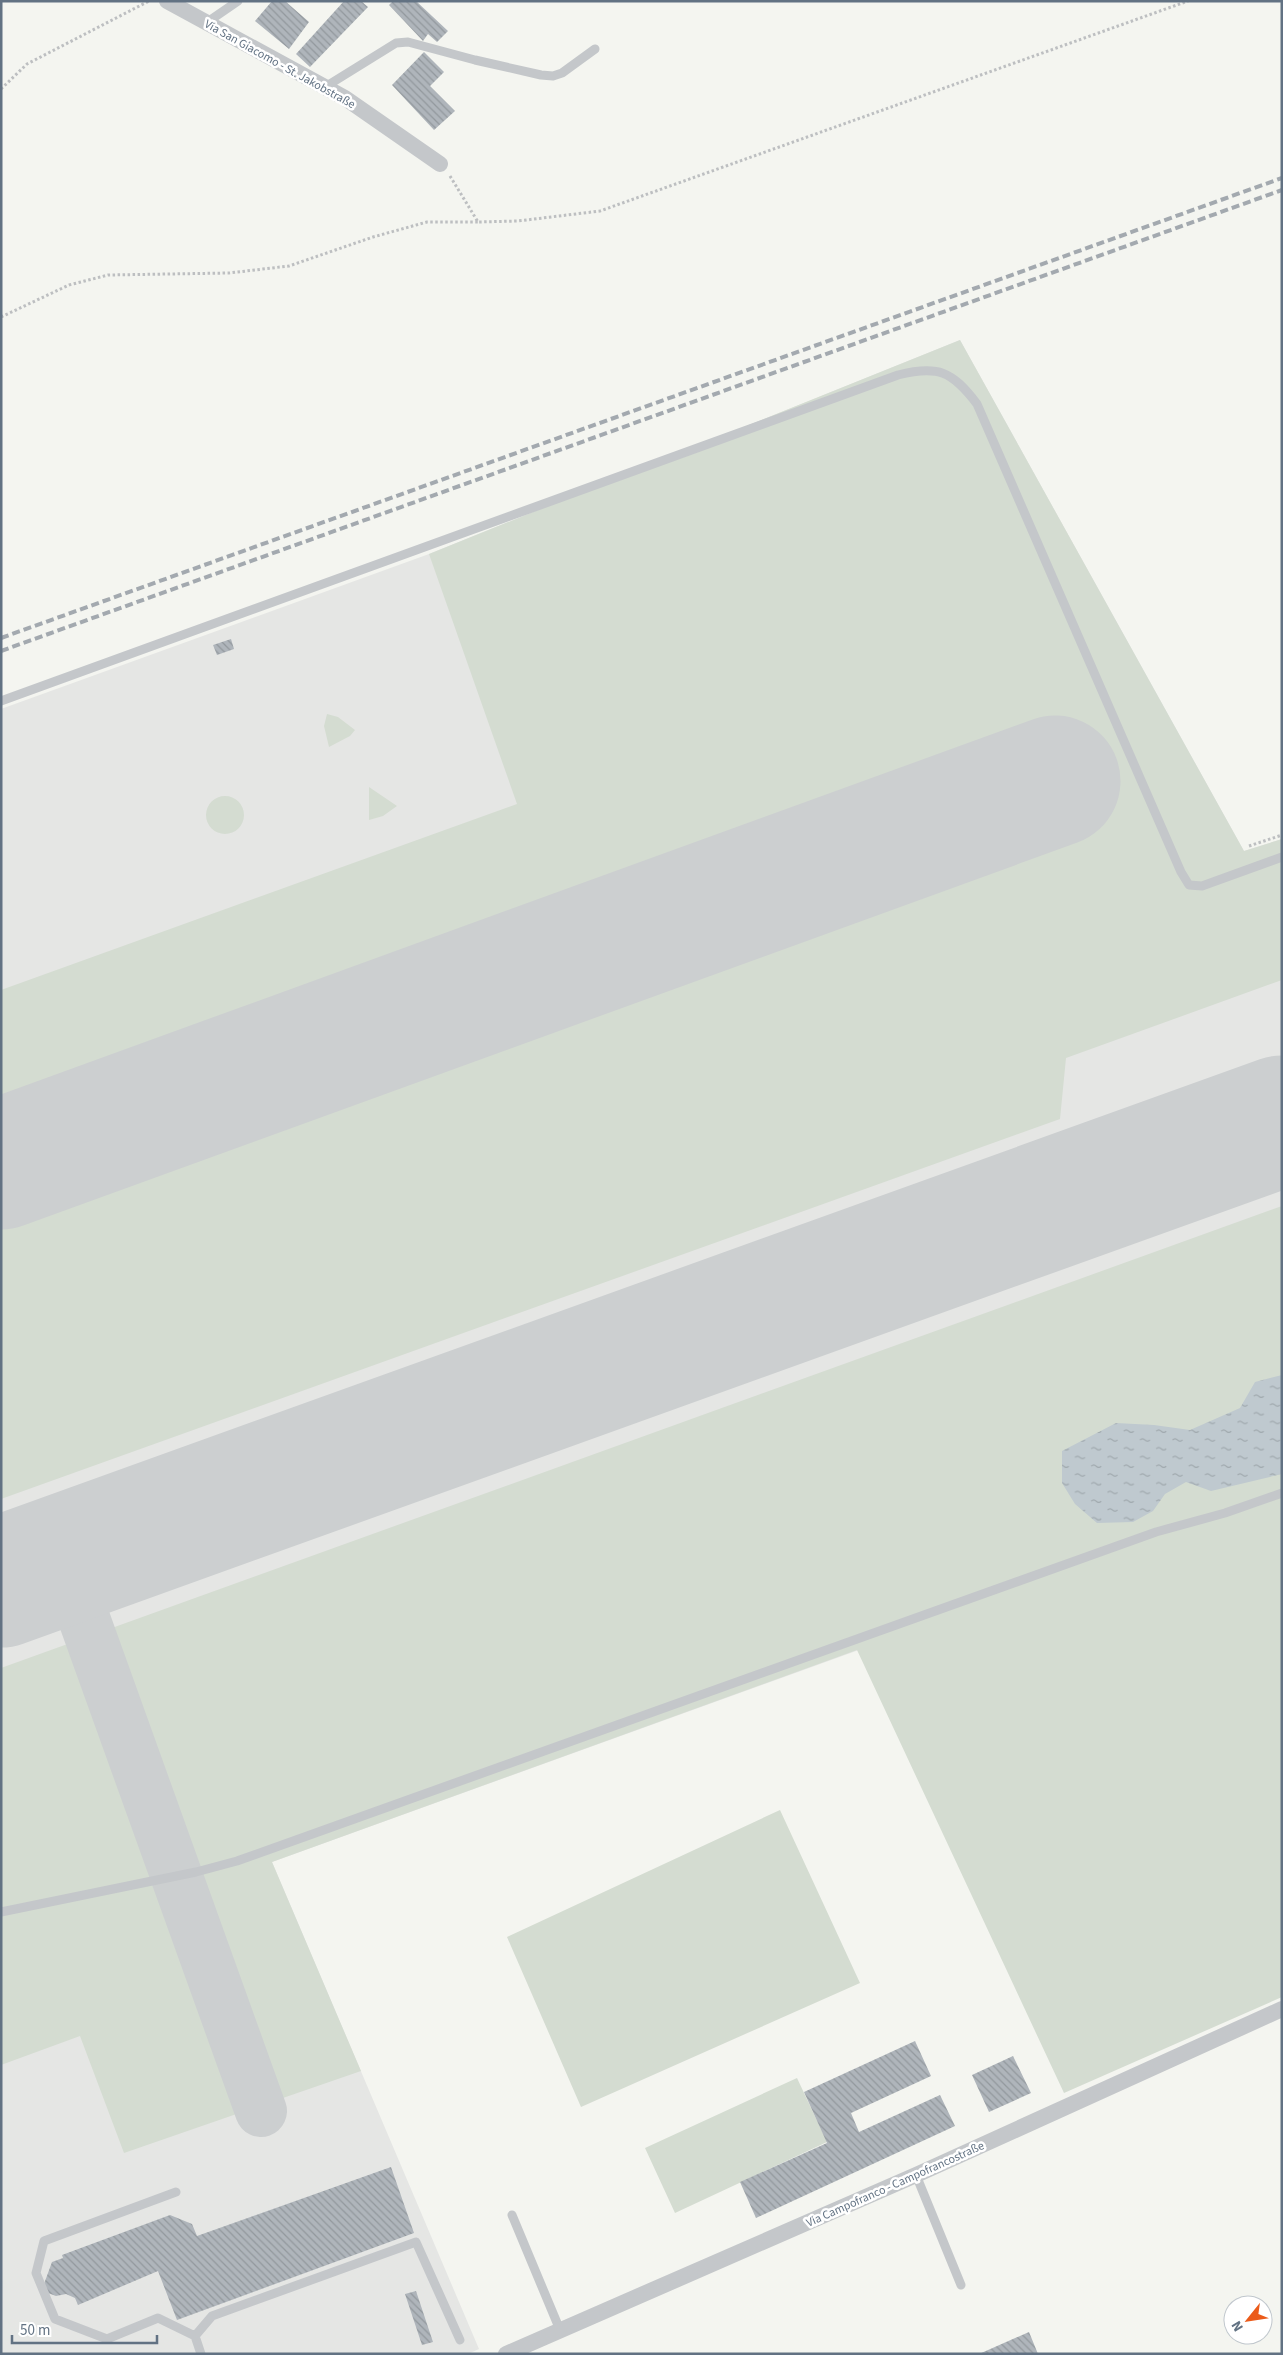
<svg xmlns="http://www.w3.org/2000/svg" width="1283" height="2355" viewBox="0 0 1283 2355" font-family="'Source Sans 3',sans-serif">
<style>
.built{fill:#e5e6e4}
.grass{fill:#d4dcd1}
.water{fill:url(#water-ripples)}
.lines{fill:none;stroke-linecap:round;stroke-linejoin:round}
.taxiway{stroke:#cccfd0;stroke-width:52}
.runway{stroke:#cccfd0;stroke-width:131}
.building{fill:url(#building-back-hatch)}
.path{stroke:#bdbfc1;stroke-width:3;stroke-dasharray:2.5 2.5;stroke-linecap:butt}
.service{stroke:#c4c7ca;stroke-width:9}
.minor{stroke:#c4c7ca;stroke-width:16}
.rail{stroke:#a3a9af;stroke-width:4;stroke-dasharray:8 4;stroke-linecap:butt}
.labels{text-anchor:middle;stroke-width:5;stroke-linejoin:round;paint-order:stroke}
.street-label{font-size:12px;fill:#627283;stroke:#fff}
</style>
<defs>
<pattern id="water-ripples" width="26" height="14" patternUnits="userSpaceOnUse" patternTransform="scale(1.25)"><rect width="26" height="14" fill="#bfc9cf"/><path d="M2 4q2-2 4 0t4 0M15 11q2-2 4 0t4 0" fill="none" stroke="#9fa8ad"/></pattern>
<pattern id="building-back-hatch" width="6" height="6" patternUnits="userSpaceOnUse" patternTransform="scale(1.25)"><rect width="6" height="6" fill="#afb5bb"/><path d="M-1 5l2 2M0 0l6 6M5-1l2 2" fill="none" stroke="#92989d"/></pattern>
</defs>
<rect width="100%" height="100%" fill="#f4f5f0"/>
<path class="built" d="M 960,340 L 1244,851 L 1282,839 L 1282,1497 L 272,1862 L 479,2349 L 468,2354 L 1,2354 L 1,709 L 429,554 Z"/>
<path class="grass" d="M 960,340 L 1244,851 L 1282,839 L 1282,980 L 1066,1058 L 1060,1119 L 1,1499 L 1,990 L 517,804 L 429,554 Z
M 327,714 L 338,717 L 355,730 L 350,736 L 329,747 L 324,726 Z
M 369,788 L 369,787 L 397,806 L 383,816 L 369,820 Z
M206 815a19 19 0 1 1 38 0a19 19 0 1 1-38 0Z
M 1282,1206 L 1282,1997 L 1064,2093 L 857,1650 L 272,1862 L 361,2071 L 124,2153 L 80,2036 L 1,2065 L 1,1668 Z
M 780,1810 L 860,1983 L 581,2107 L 507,1937 Z
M 797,2078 L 827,2142 L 675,2213 L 645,2148 Z"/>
<path class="water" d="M 1282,1375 L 1282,1474 L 1211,1491 L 1186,1482 L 1165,1494 L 1153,1511 L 1133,1522 L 1097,1523 L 1075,1504 L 1062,1483 L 1062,1451 L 1116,1423 L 1154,1425 L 1190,1430 L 1240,1408 L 1255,1382 Z"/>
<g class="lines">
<path class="taxiway" d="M 63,1560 L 261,2111"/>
<path class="runway" d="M 1,1164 L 1055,781
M 1,1582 L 1282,1121"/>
</g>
<path class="building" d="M 272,1 L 285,1 L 309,22 L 289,49 L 255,21 Z
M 344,1 L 361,1 L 368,7 L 310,67 L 296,54 Z
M 393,1 L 416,1 L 448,31 L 437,42 L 428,34 L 423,41 L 389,5 Z
M 424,52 L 444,72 L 430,86 L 455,111 L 434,130 L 392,85 Z
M 231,639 L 234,649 L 217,655 L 213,645 Z
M 915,2041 L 931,2076 L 851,2113 L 859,2132 L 940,2095 L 955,2126 L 756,2218 L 740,2182 L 827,2143 L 804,2092 Z
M 1013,2056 L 1031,2093 L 989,2112 L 972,2075 Z
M 391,2167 L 414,2233 L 177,2320 L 158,2271 L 78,2305 L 75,2298 L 66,2294 L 56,2296 L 48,2293 L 44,2284 L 52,2262 L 63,2258 L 62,2255 L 170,2215 L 192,2224 L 197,2236 Z
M 416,2291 L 433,2342 L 422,2345 L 405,2294 Z
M 1029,2332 L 1038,2354 L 979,2354 Z"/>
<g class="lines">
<path class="path" d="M 1,89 L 27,64 L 149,1
M 450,176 L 478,222 L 518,221 L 600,211 L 1188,1
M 1,317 L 69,285 L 108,275 L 229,273 L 289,266 L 373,237 L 427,222 L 478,222
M 1249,846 L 1282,835"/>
<path class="service" d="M 206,23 L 238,1
M 325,87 L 396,43 L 408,42 L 475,60 L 541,75 L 553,76 L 562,73 L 595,49
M 1,701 L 898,375 C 938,365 952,371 977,404 L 1181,872 L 1189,885 L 1202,886 L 1282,857
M 1,1912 L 196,1872 L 237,1861 L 1156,1532 L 1225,1513 L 1282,1493
M 916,2175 L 961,2285
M 176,2192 L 44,2241 L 36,2273 L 55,2319 L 107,2339 L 158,2318 L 195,2336
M 512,2215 L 560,2330
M 201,2354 L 195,2336 L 212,2316 L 416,2242 L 460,2340"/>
<path class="minor" d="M 167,1 L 345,98 L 440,164
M 506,2354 L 916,2175 L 1282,2009"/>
<path class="rail" d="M 1,638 L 1282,178
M 1,651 L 1282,190"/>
</g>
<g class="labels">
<g class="street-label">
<text transform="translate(280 64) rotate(29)" y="4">Via San Giacomo - St. Jakobstraße</text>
<text transform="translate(895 2184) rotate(-24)" y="4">Via Campofranco - Campofrancostraße</text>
</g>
</g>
<rect width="1283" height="2355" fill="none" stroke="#627283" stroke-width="5"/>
<g transform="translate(1248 2320) rotate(240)"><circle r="24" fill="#ffffff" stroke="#c0c7cd"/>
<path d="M0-4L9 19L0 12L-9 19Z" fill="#eb5b1a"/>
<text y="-8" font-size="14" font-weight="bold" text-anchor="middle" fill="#627283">N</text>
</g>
<path d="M12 2335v8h145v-8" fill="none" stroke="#627283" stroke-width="2.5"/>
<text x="20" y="2335" font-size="15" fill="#627283" stroke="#ffffff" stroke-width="4" paint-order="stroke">50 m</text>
</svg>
